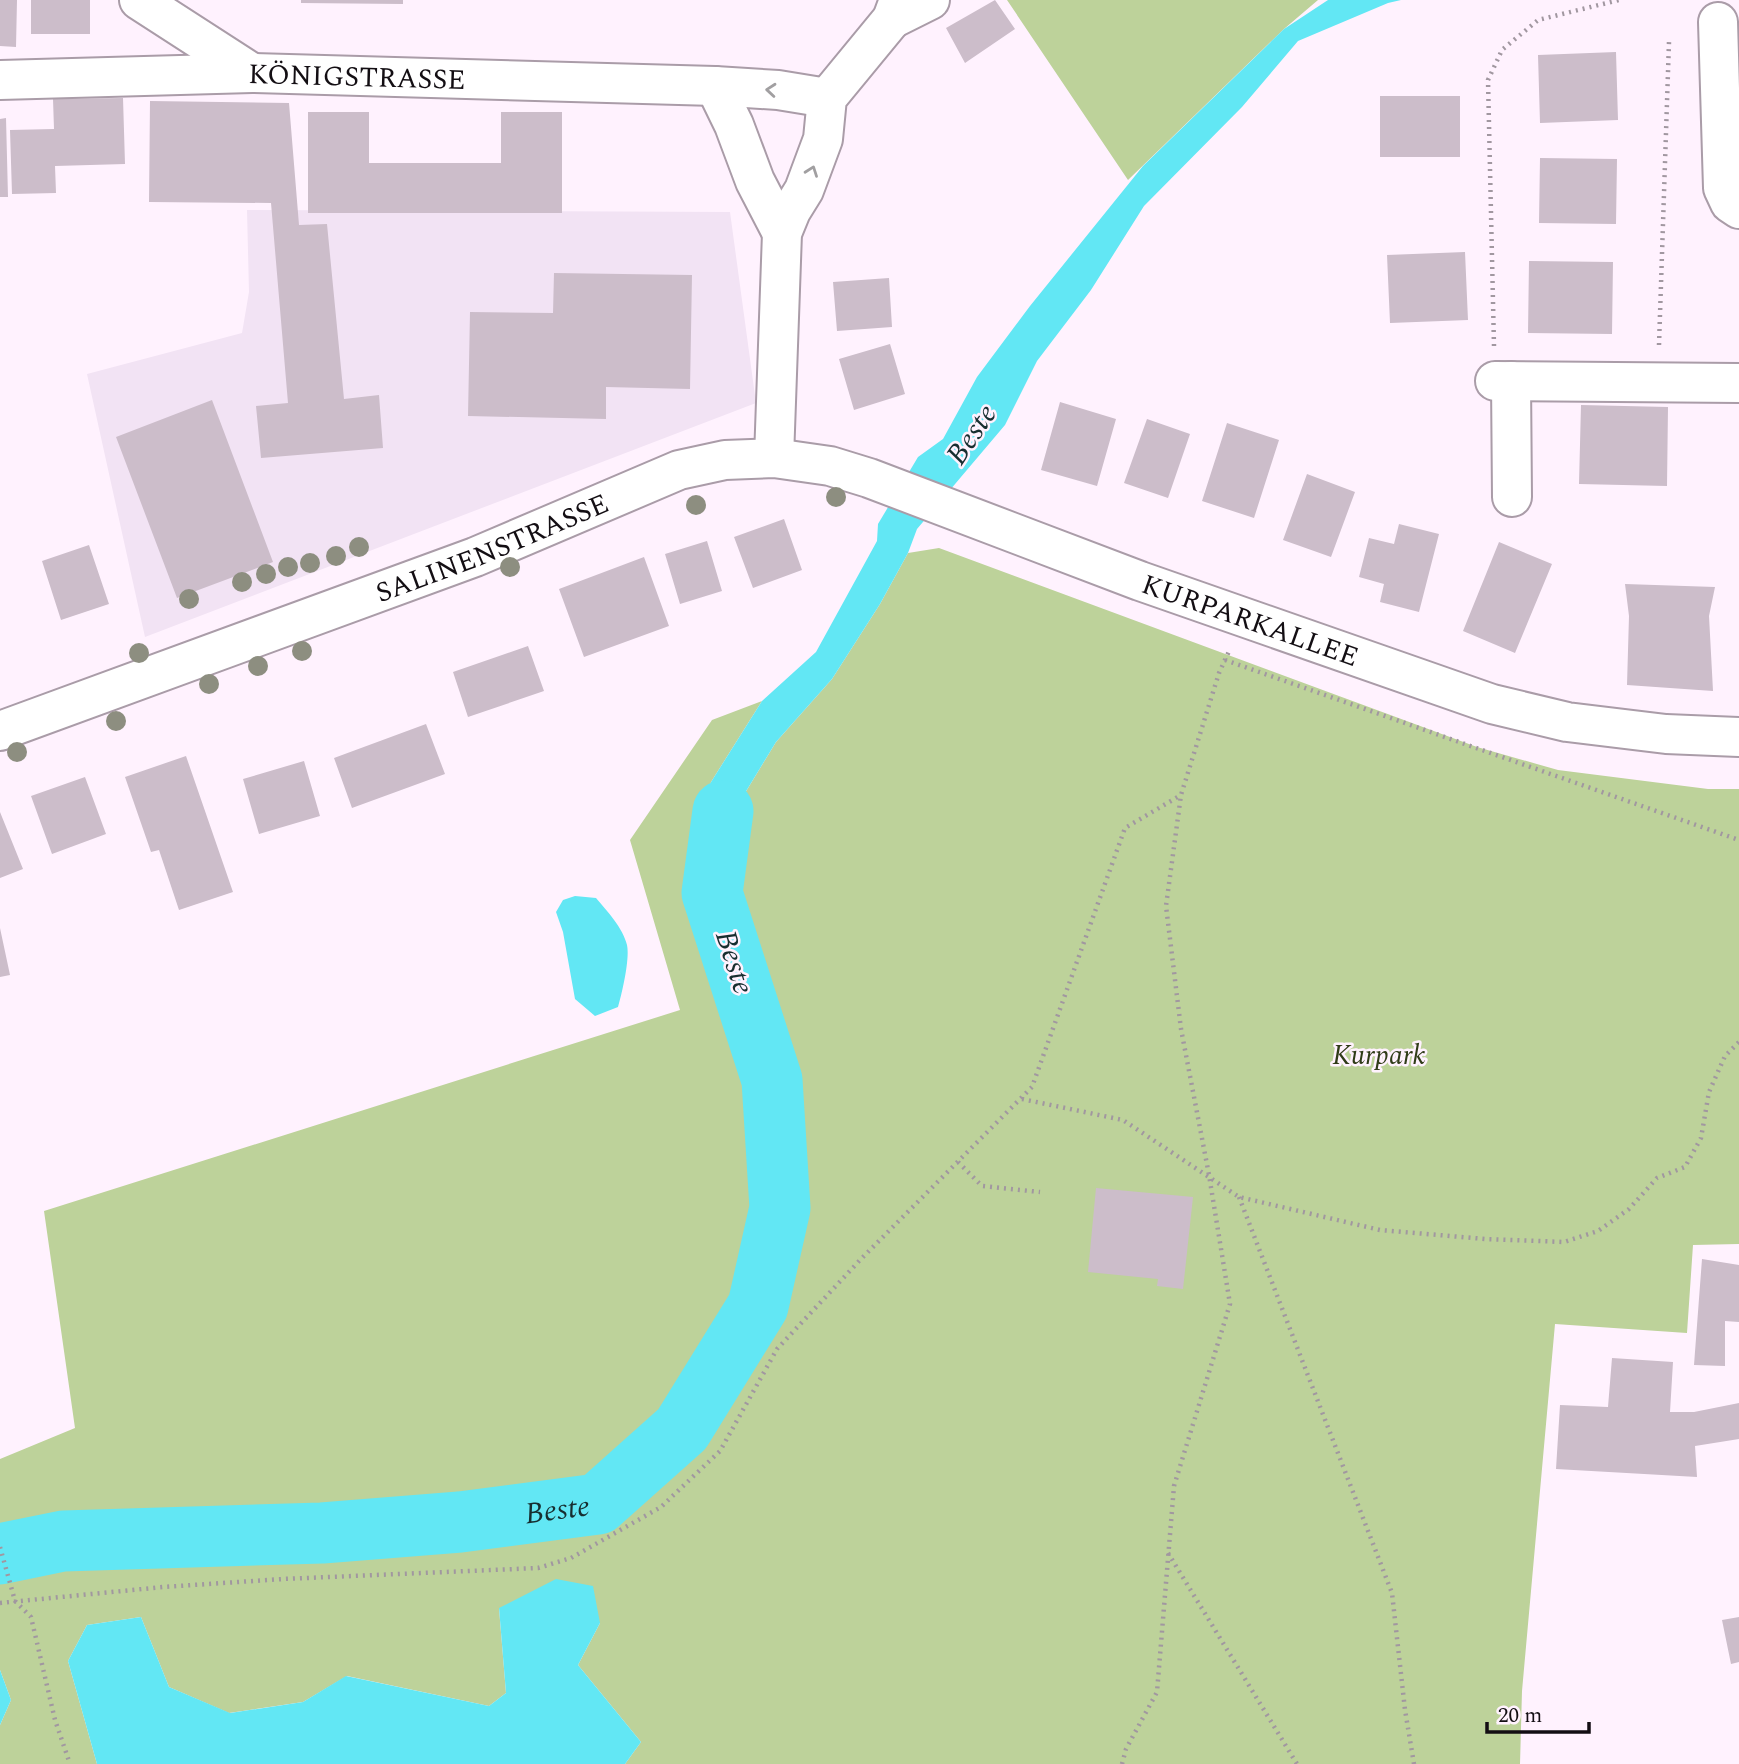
<svg xmlns="http://www.w3.org/2000/svg" width="1739" height="1764" viewBox="0 0 1739 1764" font-family="Spectral,serif">
<style>
.education{fill:#f2e3f4}
.green{fill:#bdd29a}
.water{fill:#62e7f4}
.lines{fill:none;stroke-linecap:round;stroke-linejoin:round}
.river{stroke:#62e7f4;stroke-width:61}
.building{fill:#ccbdca}
.minor-casing{stroke:#aa9ca8;stroke-width:42}
.path{stroke:#a197a0;stroke-width:4.5;stroke-dasharray:2 5;stroke-linecap:butt}
.minor{stroke:#fff;stroke-width:38}
.tree{fill:#8d8e80}
.oneway{stroke:#a19fa1}
.labels{text-anchor:middle;stroke-width:5;stroke-linejoin:round;paint-order:stroke}
.street-label{font-size:28px;fill:#130e13;stroke:#fff2fe}
.park-label{font-size:28px;font-style:italic;fill:#303c18;stroke:#fff2fe}
.water-label{font-size:30px;font-style:italic;fill:#172e30;stroke:#fff2fe}
</style>
<rect width="100%" height="100%" fill="#fff2fe"/>
<path class="education" d="M 247,210 L 730,212 L 756,403 L 145,637 L 87,374 L 242,333 L 249,292 Z"/>
<path class="green" d="M 1007,0 L 1318,0 L 1284,29 L 1128,180 Z
M 939,548 L 1477,747 L 1558,770 L 1708,789 L 1739,789 L 1739,1244 L 1693,1245 L 1687,1333 L 1555,1324 L 1522,1691 L 1520,1764 L 625,1764 L 641,1742 L 578,1665 L 600,1623 L 499,1608 L 506,1693 L 489,1706 L 347,1676 L 303,1702 L 229,1713 L 169,1687 L 141,1617 L 87,1625 L 68,1661 L 97,1764 L 0,1764 L 0,1725 L 11,1700 L 0,1670 L 0,1554 L 47,1544 L 0,1550 L 0,1459 L 75,1428 L 44,1211 L 680,1010 L 630,840 L 712,720 L 762,701 L 711,782 L 688,872 L 712,892 L 731,816 L 776,742 L 832,679 L 880,604 L 908,553 Z"/>
<path class="water" d="M 1328,0 L 1401,0 L 1388,3 L 1298,41 L 1242,107 L 1144,206 L 1091,290 L 1037,361 L 1005,425 L 917,529 L 908,553 L 880,604 L 832,679 L 776,742 L 731,816 L 712,893 L 688,872 L 691,831 L 711,782 L 762,701 L 816,652 L 877,541 L 878,524 L 918,457 L 943,439 L 977,377 L 1030,306 L 1143,166 L 1284,29 Z
M 575,896 L 596,898 C 607,911 623,928 627,945 C 630,959 622,993 618,1007 L 595,1016 L 575,999 L 563,932 L 556,912 L 563,900 Z
M 556,1579 L 593,1586 L 600,1623 L 578,1665 L 641,1742 L 625,1764 L 97,1764 L 68,1661 L 87,1625 L 141,1617 L 169,1687 L 230,1713 L 303,1702 L 346,1676 L 489,1706 L 506,1693 L 499,1608 Z
M 0,1670 L 11,1700 L 0,1725 Z"/>
<g class="lines">
<path class="river" id="s1" d="M 0,1554 L 63,1541 L 322,1533 L 460,1522 L 598,1504 L 682,1429 L 758,1306 L 780,1208 L 772,1080 L 712,893 L 723,811"/>
</g>
<path class="building" d="M 0,0 L 17,0 L 16,47 L 0,46 Z
M 31,0 L 90,0 L 90,34 L 31,34 Z
M 301,0 L 403,0 L 403,4 L 301,3 Z
M 995,0 L 1015,29 L 965,63 L 946,28 Z
M 1616,52 L 1618,120 L 1540,123 L 1538,55 Z
M 1380,96 L 1460,96 L 1460,157 L 1380,157 Z
M 123,98 L 125,164 L 55,166 L 56,193 L 12,194 L 10,130 L 54,129 L 53,99 Z
M 150,101 L 289,103 L 299,225 L 327,224 L 344,399 L 379,395 L 383,448 L 261,458 L 256,406 L 288,403 L 271,203 L 149,202 Z
M 308,112 L 369,112 L 369,163 L 501,163 L 501,112 L 562,112 L 562,213 L 308,213 Z
M 6,118 L 8,197 L 0,197 L 0,119 Z
M 1540,158 L 1617,159 L 1616,224 L 1539,223 Z
M 1465,252 L 1468,320 L 1390,323 L 1387,255 Z
M 1529,261 L 1613,262 L 1612,334 L 1528,333 Z
M 554,273 L 692,275 L 690,389 L 606,387 L 606,419 L 468,416 L 470,312 L 553,313 Z
M 889,278 L 892,327 L 837,331 L 833,282 Z
M 890,344 L 905,394 L 854,410 L 839,359 Z
M 212,400 L 273,562 L 177,598 L 116,437 Z
M 1060,402 L 1116,419 L 1097,486 L 1041,470 Z
M 1581,405 L 1668,407 L 1667,486 L 1579,484 Z
M 1147,419 L 1190,434 L 1168,498 L 1124,483 Z
M 1227,423 L 1279,440 L 1254,518 L 1202,501 Z
M 1307,474 L 1355,492 L 1331,557 L 1283,540 Z
M 784,519 L 802,570 L 753,588 L 734,537 Z
M 1399,524 L 1439,534 L 1419,612 L 1380,602 L 1384,584 L 1359,577 L 1369,538 L 1394,544 Z
M 707,541 L 722,591 L 680,604 L 665,554 Z
M 1499,542 L 1552,564 L 1515,653 L 1463,631 Z
M 89,545 L 109,604 L 61,620 L 42,561 Z
M 644,557 L 669,626 L 584,657 L 559,589 Z
M 1625,584 L 1715,587 L 1709,616 L 1713,691 L 1627,685 L 1629,616 Z
M 528,646 L 544,691 L 468,717 L 453,672 Z
M 426,724 L 445,774 L 352,808 L 334,758 Z
M 186,756 L 233,892 L 179,910 L 159,850 L 151,852 L 125,777 Z
M 304,761 L 320,816 L 259,834 L 243,779 Z
M 85,777 L 106,834 L 52,854 L 31,796 Z
M 0,812 L 23,869 L 0,878 Z
M 0,928 L 10,975 L 0,977 Z
M 1096,1188 L 1193,1197 L 1183,1289 L 1157,1286 L 1158,1279 L 1088,1272 Z
M 1702,1259 L 1739,1265 L 1739,1322 L 1725,1321 L 1725,1366 L 1694,1365 Z
M 1612,1358 L 1673,1362 L 1670,1412 L 1694,1412 L 1739,1403 L 1739,1439 L 1695,1446 L 1697,1477 L 1556,1469 L 1560,1405 L 1608,1407 Z
M 1739,1617 L 1739,1662 L 1731,1664 L 1722,1620 Z"/>
<g class="lines">
<defs>
<g id="minor">
<path d="M 139,0 L 252,73"/>
<path d="M 892,19 L 930,0"/>
<path d="M 1718,22 L 1723,188 L 1730,203 L 1739,209"/>
<path id="s2" d="M 0,80 L 252,73 L 715,86 L 778,90 L 827,98"/>
<path d="M 715,86 L 734,125 L 755,181 L 782,233"/>
<path d="M 1495,381 L 1739,383"/>
<path d="M 1511,381 L 1512,497"/>
<path d="M 774,458 L 782,233 L 791,211 L 804,190 L 823,139 L 827,98 L 892,19 L 899,0"/>
<path id="s3" d="M 0,731 L 475,557 L 679,470 L 725,460 L 774,458 L 830,466 L 869,478 L 1140,581 L 1492,704 L 1567,722 L 1666,734 L 1739,737"/>
</g>
</defs>
<use href="#minor" class="minor-casing"/>
<path class="path" d="M 1659,345 L 1669,42
M 1494,346 L 1488,80 L 1502,50 L 1538,20 L 1619,0
M 1225,660 L 1739,840
M 1022,1099 L 1123,1120 L 1239,1197 L 1380,1230 L 1485,1239 L 1564,1242 L 1598,1231 L 1629,1209 L 1657,1178 L 1685,1167 L 1701,1138 L 1709,1092 L 1725,1056 L 1739,1042
M 958,1162 L 982,1186 L 1040,1192
M 1239,1197 L 1392,1593 L 1405,1710 L 1414,1764
M 0,1547 L 15,1601 L 31,1617 L 55,1720 L 70,1764
M 1168,1553 L 1297,1764
M 0,1603 L 163,1587 L 283,1579 L 538,1568 L 571,1558 L 661,1507 L 720,1451 L 777,1349 L 861,1259 L 1032,1087 L 1125,828 L 1181,795
M 1122,1764 L 1126,1749 L 1157,1692 L 1174,1486 L 1230,1304 L 1209,1175 L 1181,1029 L 1166,906 L 1181,795 L 1219,673 L 1230,649"/>
<use href="#minor" class="minor"/>
</g>
<g class="tree">
<circle cx="836" cy="497" r="10"/>
<circle cx="696" cy="505" r="10"/>
<circle cx="359" cy="547" r="10"/>
<circle cx="336" cy="556" r="10"/>
<circle cx="310" cy="563" r="10"/>
<circle cx="288" cy="567" r="10"/>
<circle cx="510" cy="567" r="10"/>
<circle cx="266" cy="574" r="10"/>
<circle cx="242" cy="582" r="10"/>
<circle cx="189" cy="599" r="10"/>
<circle cx="302" cy="651" r="10"/>
<circle cx="139" cy="653" r="10"/>
<circle cx="258" cy="666" r="10"/>
<circle cx="209" cy="684" r="10"/>
<circle cx="116" cy="721" r="10"/>
<circle cx="17" cy="752" r="10"/>
</g>
<defs><path id="oneway-chevron" d="M-2-3.5L2.5 0L-2 3.5" fill="none" stroke-width="1.6" stroke-linecap="round" stroke-linejoin="round" transform="scale(1.75)"/></defs>
<g class="oneway">
<use href="#oneway-chevron" transform="translate(771 90) rotate(-175)"/>
<use href="#oneway-chevron" transform="translate(812 171) rotate(-70)"/>
</g>
<g class="labels">
<g class="street-label">
<text dy="10" stroke="none"><textPath href="#s2" startOffset="357">KÖNIGSTRASSE</textPath></text>
<text dy="10" stroke="none"><textPath href="#s3" startOffset="525">SALINENSTRASSE</textPath></text>
<text dy="10" stroke="none"><textPath href="#s3" startOffset="1328">KURPARKALLEE</textPath></text>
</g>
<g class="park-label">
<text x="1379" y="1064">Kurpark</text>
</g>
<g class="water-label">
<text transform="translate(971 434) rotate(-56)" y="10">Beste</text>
<text transform="translate(735 962) rotate(72)" y="10">Beste</text>
<text dy="10" stroke="none"><textPath href="#s1" startOffset="560">Beste</textPath></text>
</g>
</g>
<path d="M1487 1722v10h102v-10" fill="none" stroke="#130e13" stroke-width="3.5"/>
<text x="1498" y="1722" font-size="21" fill="#130e13" stroke="#fff2fe" stroke-width="5" paint-order="stroke">20 m</text>
</svg>
